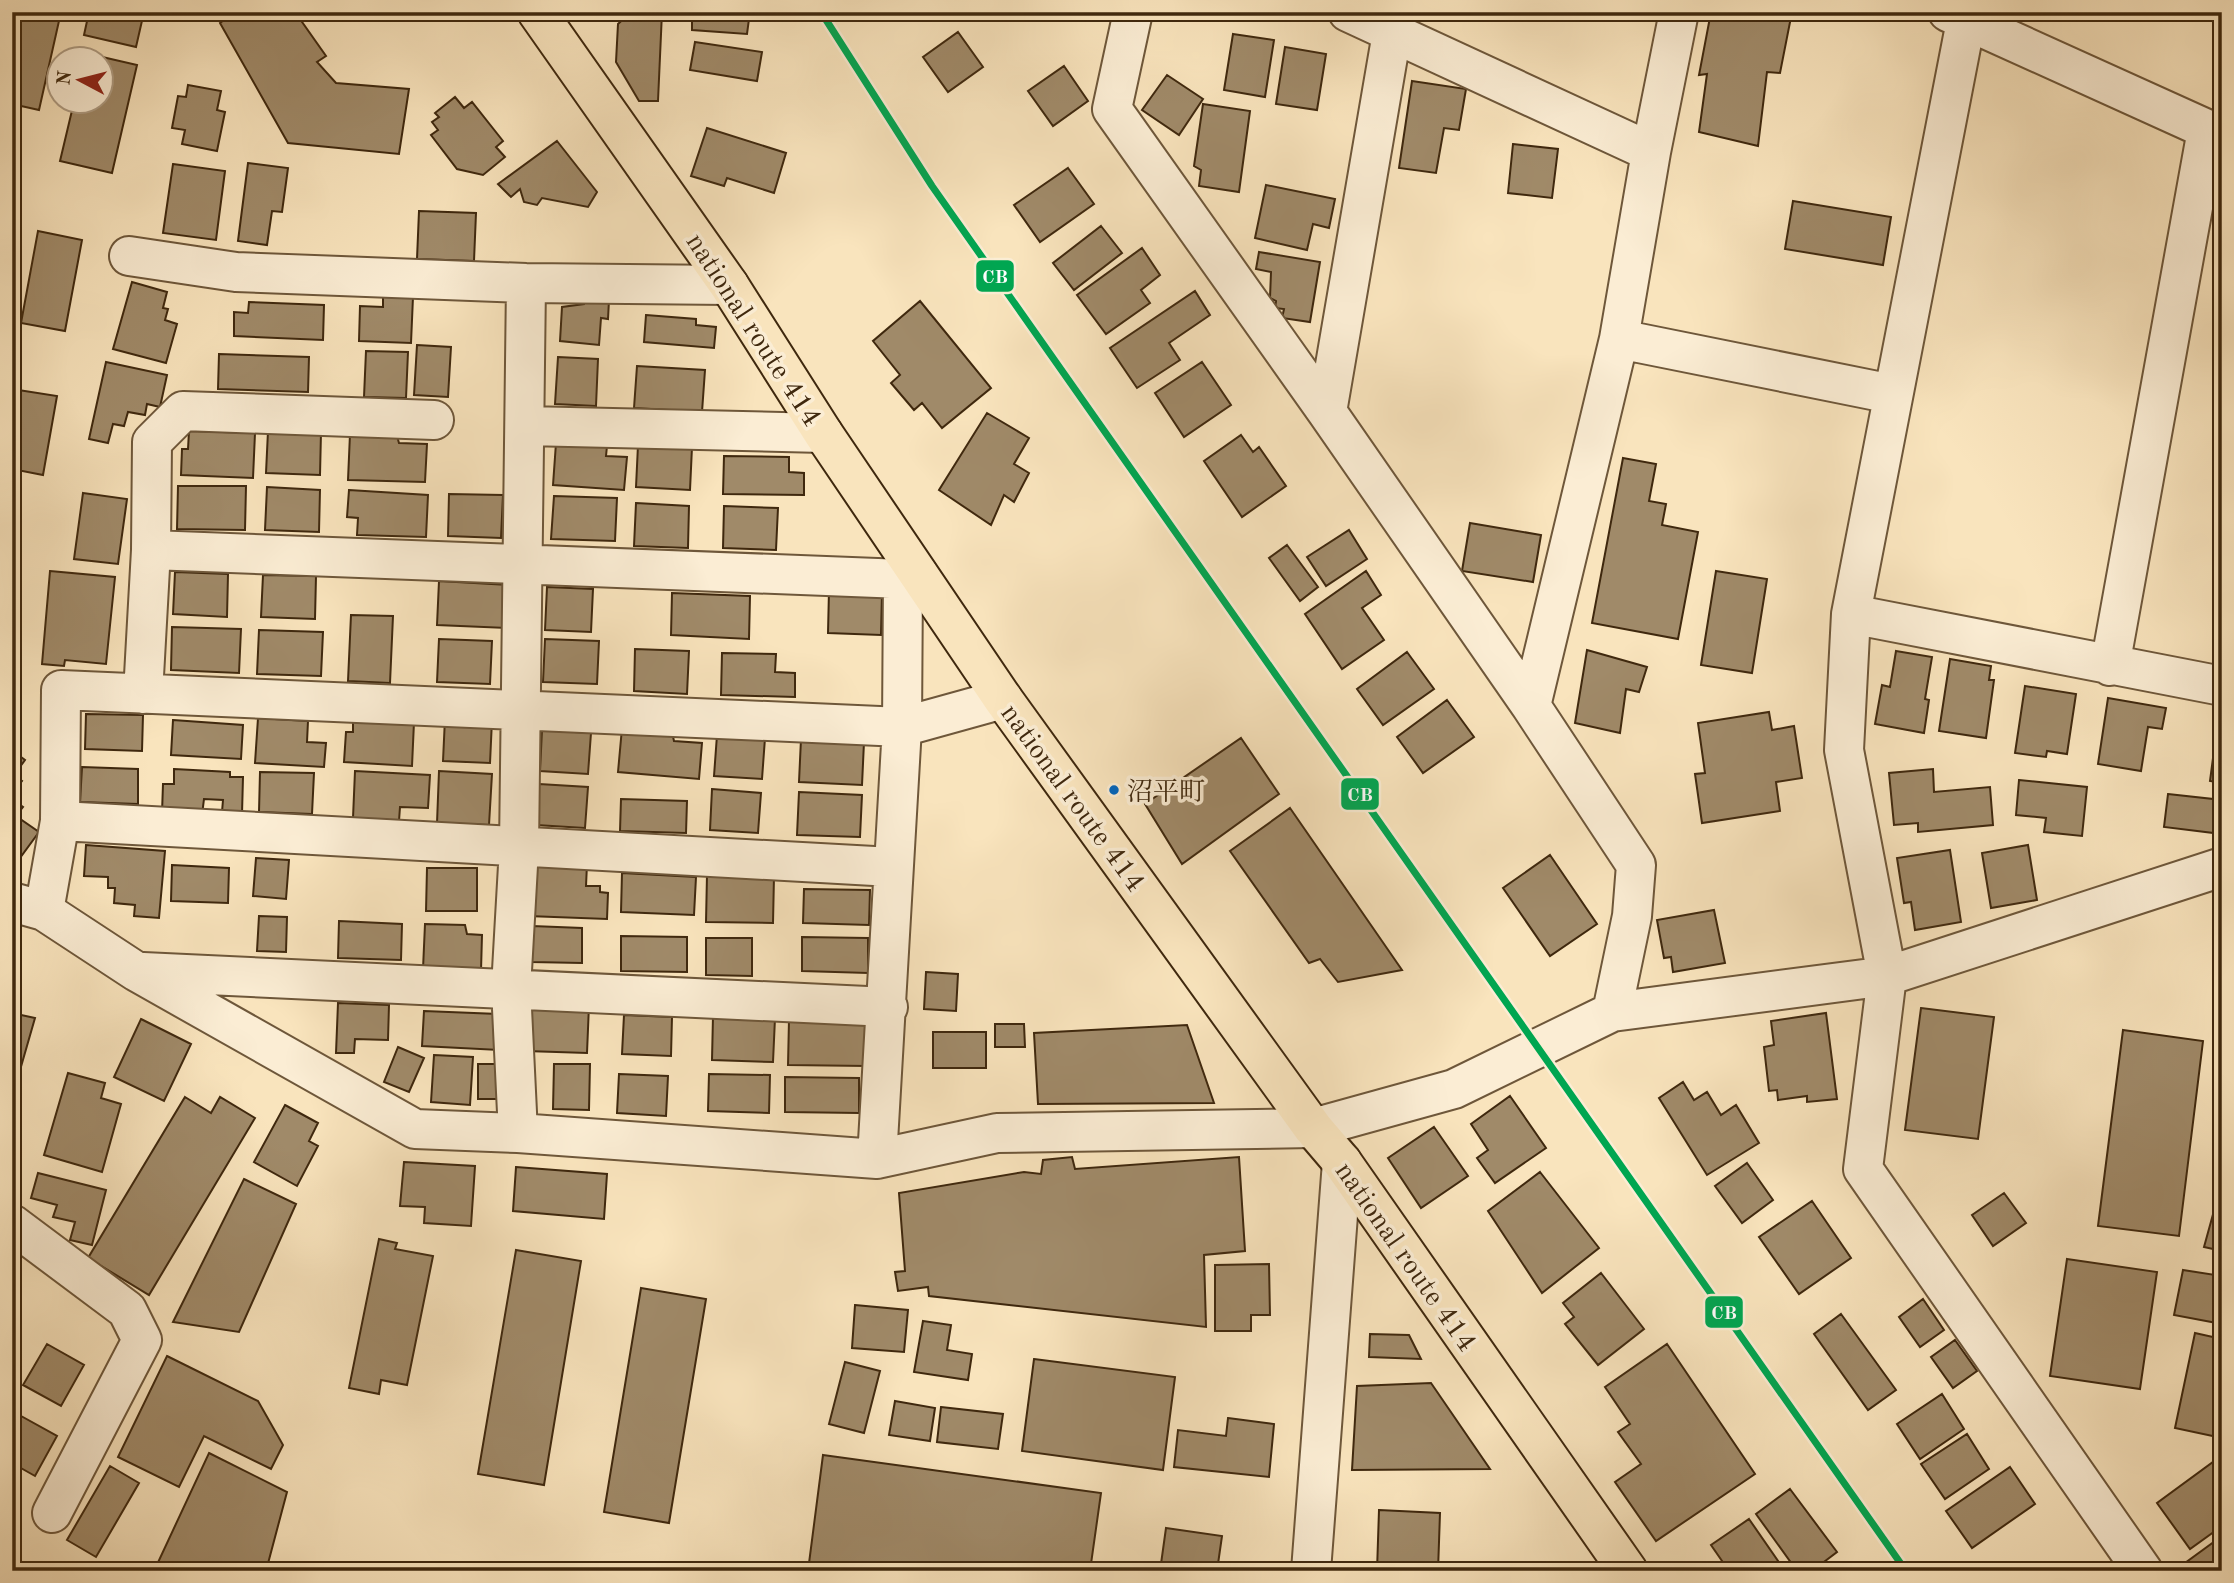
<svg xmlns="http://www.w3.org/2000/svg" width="2234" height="1583" viewBox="0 0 2234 1583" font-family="'Old Standard TT','Noto Serif JP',serif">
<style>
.building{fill:#a08a69;stroke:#3f280e;stroke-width:2}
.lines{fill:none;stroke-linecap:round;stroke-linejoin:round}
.minor-casing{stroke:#6e573a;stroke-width:42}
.highway-casing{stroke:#3f280e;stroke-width:42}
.minor{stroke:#fbedd4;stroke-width:38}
.highway{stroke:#f9e4bd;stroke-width:38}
.rail-1-casing{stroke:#fbedd4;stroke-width:12}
.rail-1{stroke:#00a651;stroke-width:7}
.bus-dot{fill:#0065bd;stroke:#fbedd4;stroke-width:2.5}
.labels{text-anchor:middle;stroke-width:7;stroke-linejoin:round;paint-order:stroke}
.bus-label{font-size:26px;fill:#3f280e;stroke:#fbedd4;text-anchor:start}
.street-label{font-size:28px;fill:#3f280e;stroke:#fbedd4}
.line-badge{stroke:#fbedd4;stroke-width:2.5}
.badge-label{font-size:19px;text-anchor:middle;font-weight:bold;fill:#fff}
</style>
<rect width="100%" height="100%" fill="#f9e4bd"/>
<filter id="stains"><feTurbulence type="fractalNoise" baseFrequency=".00286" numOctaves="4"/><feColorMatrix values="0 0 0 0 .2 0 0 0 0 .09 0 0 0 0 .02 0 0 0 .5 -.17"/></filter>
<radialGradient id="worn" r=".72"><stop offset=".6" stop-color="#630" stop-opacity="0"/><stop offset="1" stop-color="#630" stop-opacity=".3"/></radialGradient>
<path class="building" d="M 12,12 L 61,12 L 39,110 L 12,104 Z
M 89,12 L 144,12 L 136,47 L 84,35 Z
M 235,12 L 295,12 L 326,56 L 317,62 L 336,83 L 409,89 L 399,154 L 288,143 L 220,23 Z
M 631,12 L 662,12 L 658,101 L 639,101 L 616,62 L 618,24 Z
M 692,12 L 745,12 L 749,19 L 747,34 L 692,30 Z
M 1711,12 L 1792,12 L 1780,73 L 1767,72 L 1758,146 L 1699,132 L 1707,74 L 1699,75 Z
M 958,32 L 983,67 L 948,92 L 923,57 Z
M 1233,34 L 1274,40 L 1265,97 L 1224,90 Z
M 695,42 L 762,52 L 757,81 L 690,70 Z
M 1285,47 L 1326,54 L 1317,110 L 1276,104 Z
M 85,53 L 137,65 L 112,173 L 60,161 L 74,102 L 102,102 L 102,60 L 84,60 Z
M 1064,66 L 1088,101 L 1053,126 L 1028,91 Z
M 1167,75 L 1203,99 L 1179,135 L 1142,110 Z
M 1412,81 L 1466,89 L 1459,130 L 1444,128 L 1436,173 L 1399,168 Z
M 188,85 L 221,91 L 217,110 L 225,112 L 217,151 L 182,144 L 185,130 L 172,128 L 178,96 L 186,97 Z
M 455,97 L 464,108 L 472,102 L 503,141 L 496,147 L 505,157 L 483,175 L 457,169 L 431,135 L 438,130 L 432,122 L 439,117 L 435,113 Z
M 1203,104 L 1250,111 L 1239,192 L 1199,186 L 1201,170 L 1194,166 Z
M 707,128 L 786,153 L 774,193 L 727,178 L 724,186 L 691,176 Z
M 557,141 L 597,192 L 588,207 L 542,198 L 537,205 L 524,202 L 520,189 L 511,197 L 498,184 Z
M 1513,144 L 1558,149 L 1552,198 L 1508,193 Z
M 248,163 L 288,168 L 282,212 L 272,211 L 267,245 L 238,241 Z
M 173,164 L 225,171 L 216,240 L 163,233 Z
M 1068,168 L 1094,204 L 1040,242 L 1014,205 Z
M 1266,185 L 1335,199 L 1329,228 L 1313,224 L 1307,250 L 1255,238 Z
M 1793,201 L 1891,217 L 1883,265 L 1785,249 Z
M 419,211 L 476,213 L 474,261 L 417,259 Z
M 1101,226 L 1122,253 L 1074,290 L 1053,263 Z
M 38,231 L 82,240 L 65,331 L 21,323 Z
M 1142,248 L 1160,275 L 1141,290 L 1150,303 L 1106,334 L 1077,295 Z
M 1259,252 L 1320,262 L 1310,322 L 1282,318 L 1284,309 L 1275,308 L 1276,301 L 1270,298 L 1271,272 L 1256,269 Z
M 132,282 L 167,292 L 163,308 L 168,309 L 165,320 L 177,324 L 166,363 L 113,349 Z
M 1195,291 L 1210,315 L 1169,343 L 1180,360 L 1137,388 L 1110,348 Z
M 383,295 L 413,297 L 411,343 L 359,341 L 360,306 L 383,307 Z
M 585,298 L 609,300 L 608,319 L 601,318 L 599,345 L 560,341 L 562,307 L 584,304 Z
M 920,301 L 991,388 L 942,428 L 922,403 L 914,410 L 891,383 L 900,375 L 873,341 Z
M 249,302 L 324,305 L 323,340 L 234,336 L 234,312 L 248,313 Z
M 646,315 L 696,319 L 696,325 L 716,327 L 714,348 L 644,342 Z
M 417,345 L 451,347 L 448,397 L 414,395 Z
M 366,351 L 408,352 L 406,398 L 364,397 Z
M 219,354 L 309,357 L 308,392 L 218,389 Z
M 558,357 L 598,359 L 596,406 L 555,404 Z
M 106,362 L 167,375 L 160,407 L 147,404 L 145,415 L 128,412 L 124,426 L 113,424 L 108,443 L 89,439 Z
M 1202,362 L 1231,405 L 1184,437 L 1155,393 Z
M 637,366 L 705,370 L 702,412 L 634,408 Z
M 12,389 L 57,396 L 43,475 L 12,469 Z
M 987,413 L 1029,438 L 1014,464 L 1029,473 L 1014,502 L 1004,495 L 991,525 L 939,490 Z
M 189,431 L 255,433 L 253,478 L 181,475 L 182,449 L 188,449 Z
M 268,431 L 321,432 L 320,475 L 266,473 Z
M 350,434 L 397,436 L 399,443 L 427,444 L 425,482 L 348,480 Z
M 1241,435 L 1253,452 L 1259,447 L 1286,486 L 1242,517 L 1204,461 Z
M 556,443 L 607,446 L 606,456 L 627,457 L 624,490 L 553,485 Z
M 638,445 L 692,447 L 690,490 L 636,487 Z
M 724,456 L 789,457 L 789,472 L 804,473 L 804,495 L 723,494 Z
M 1623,458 L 1656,464 L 1649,501 L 1666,504 L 1662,525 L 1698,532 L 1678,639 L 1592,623 Z
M 178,486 L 246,486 L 245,530 L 177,529 Z
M 267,487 L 320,490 L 319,532 L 265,530 Z
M 349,490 L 428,495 L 426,537 L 357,535 L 358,518 L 347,517 Z
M 83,493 L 127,499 L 118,564 L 74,559 Z
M 449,494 L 503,495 L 501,538 L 448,536 Z
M 554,496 L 617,498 L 615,541 L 551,539 Z
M 636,503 L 689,506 L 688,548 L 634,546 Z
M 724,506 L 778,508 L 776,550 L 723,548 Z
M 1470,523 L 1541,535 L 1533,582 L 1462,571 Z
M 1349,530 L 1367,559 L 1326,586 L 1307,557 Z
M 1287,545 L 1318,587 L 1300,601 L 1269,558 Z
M 50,571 L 115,577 L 106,664 L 65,660 L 64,666 L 42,664 Z
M 1366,571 L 1381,595 L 1362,608 L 1384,640 L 1342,669 L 1305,614 Z
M 1716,571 L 1767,579 L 1752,673 L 1701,665 Z
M 175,572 L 228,574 L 227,617 L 173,614 Z
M 263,575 L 316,576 L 315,619 L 261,617 Z
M 439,581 L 509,585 L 507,628 L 437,625 Z
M 547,587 L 593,589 L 591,632 L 545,630 Z
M 829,590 L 882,593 L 881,635 L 828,633 Z
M 672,593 L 750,596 L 749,639 L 671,635 Z
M 351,615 L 393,616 L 390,683 L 348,681 Z
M 172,627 L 241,629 L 239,673 L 171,670 Z
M 259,630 L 323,632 L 321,676 L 257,674 Z
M 439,639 L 492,641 L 490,684 L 437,682 Z
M 545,639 L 599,641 L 597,684 L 543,682 Z
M 635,649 L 689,651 L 687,694 L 634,691 Z
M 1587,650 L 1647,667 L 1639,692 L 1626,689 L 1620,733 L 1575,723 Z
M 1896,651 L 1932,657 L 1925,699 L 1929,700 L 1924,733 L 1875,724 L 1882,685 L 1890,687 Z
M 1407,652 L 1434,689 L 1383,725 L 1357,689 Z
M 722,653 L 776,654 L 775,672 L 795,673 L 795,697 L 721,695 Z
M 1950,659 L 1991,666 L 1989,680 L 1994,680 L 1986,738 L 1939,731 Z
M 2025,686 L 2076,694 L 2067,754 L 2047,751 L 2046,757 L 2015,753 Z
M 2108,698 L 2166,708 L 2162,729 L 2148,727 L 2141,771 L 2098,764 Z
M 1447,700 L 1474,737 L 1423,773 L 1397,737 Z
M 1769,712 L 1772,730 L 1794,726 L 1802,778 L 1776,782 L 1780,811 L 1702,823 L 1695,774 L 1705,773 L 1698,723 Z
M 86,714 L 143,715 L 142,751 L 85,749 Z
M 258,718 L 308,721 L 307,742 L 326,743 L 324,767 L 255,763 Z
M 445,718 L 492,720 L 490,763 L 443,761 Z
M 353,719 L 414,722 L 412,766 L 344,762 L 346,732 L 353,732 Z
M 173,720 L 243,725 L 241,759 L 171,755 Z
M 2218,720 L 2222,721 L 2222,783 L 2210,781 Z
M 622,728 L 672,732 L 674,741 L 702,743 L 699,779 L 618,772 Z
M 542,730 L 591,733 L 588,774 L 540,771 Z
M 717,735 L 765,738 L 762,779 L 714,776 Z
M 1241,738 L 1279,794 L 1182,864 L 1145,804 Z
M 801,739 L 864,742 L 862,785 L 799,782 Z
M 17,754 L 25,760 L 14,775 L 22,781 L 12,794 L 12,760 Z
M 82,767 L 138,769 L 138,804 L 80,802 Z
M 174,769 L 230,772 L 230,777 L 243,777 L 242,814 L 222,812 L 223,800 L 204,799 L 202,815 L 162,813 L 163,784 L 174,784 Z
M 1933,769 L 1934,792 L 1990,787 L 1993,825 L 1918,832 L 1918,823 L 1894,825 L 1889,773 Z
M 355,771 L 430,775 L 428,808 L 400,807 L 399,821 L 353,818 Z
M 439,771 L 492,774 L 489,825 L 437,823 Z
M 260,772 L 314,773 L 312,814 L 259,812 Z
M 2019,780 L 2087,787 L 2082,836 L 2044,832 L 2046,818 L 2016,815 Z
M 539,784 L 588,787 L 585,828 L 536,825 Z
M 712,789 L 761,793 L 758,833 L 710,830 Z
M 799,792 L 862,795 L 860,837 L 797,835 Z
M 2168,794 L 2222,800 L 2222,834 L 2164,827 Z
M 12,799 L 23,807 L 16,816 L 39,832 L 17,862 L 12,858 Z
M 621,799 L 687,801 L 686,833 L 620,831 Z
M 1290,808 L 1402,970 L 1338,982 L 1320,959 L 1309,963 L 1230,851 Z
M 86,845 L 165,851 L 159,918 L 134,916 L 135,905 L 114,903 L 115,888 L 108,888 L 108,877 L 84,876 Z
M 2028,845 L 2037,900 L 1991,908 L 1982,853 Z
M 1950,850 L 1961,922 L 1915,930 L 1911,902 L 1904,903 L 1897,858 Z
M 1550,855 L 1597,924 L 1550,956 L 1503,888 Z
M 256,858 L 289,860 L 286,899 L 253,896 Z
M 530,862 L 587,864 L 586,886 L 600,886 L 600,892 L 608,893 L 607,919 L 528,916 Z
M 172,865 L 229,868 L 228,903 L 171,901 Z
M 427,868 L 477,868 L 477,911 L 426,911 Z
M 622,873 L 696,877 L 694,915 L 621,912 Z
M 707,875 L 774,876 L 773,923 L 706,922 Z
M 804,889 L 870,890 L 869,925 L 803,923 Z
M 1714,910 L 1725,963 L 1673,972 L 1671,957 L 1664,958 L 1657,920 Z
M 259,916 L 287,917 L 286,952 L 257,951 Z
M 339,921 L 402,924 L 401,960 L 338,958 Z
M 425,924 L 465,925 L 467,934 L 482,935 L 481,971 L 423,969 Z
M 532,926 L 582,928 L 582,963 L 531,962 Z
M 621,936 L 687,937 L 687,972 L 621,971 Z
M 802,937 L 868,938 L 868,973 L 802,971 Z
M 706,938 L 752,938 L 752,976 L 706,975 Z
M 926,972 L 958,974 L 956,1011 L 924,1009 Z
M 338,1003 L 389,1005 L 388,1040 L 355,1039 L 354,1053 L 336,1053 Z
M 529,1004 L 589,1005 L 587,1053 L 526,1051 Z
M 1921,1008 L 1994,1017 L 1978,1139 L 1905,1130 Z
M 424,1011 L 498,1014 L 499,1050 L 422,1046 Z
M 12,1013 L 35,1018 L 12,1098 Z
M 1826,1013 L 1837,1099 L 1807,1102 L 1807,1096 L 1778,1100 L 1777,1090 L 1769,1091 L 1764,1047 L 1774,1045 L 1771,1021 Z
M 624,1015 L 672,1017 L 671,1056 L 622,1054 Z
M 713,1016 L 775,1018 L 773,1062 L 712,1060 Z
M 141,1019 L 191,1044 L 164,1101 L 114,1077 Z
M 789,1020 L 868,1021 L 867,1066 L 788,1065 Z
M 995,1024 L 1024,1024 L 1025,1047 L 995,1047 Z
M 1187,1025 L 1214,1103 L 1038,1104 L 1034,1033 Z
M 2123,1030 L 2203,1041 L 2179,1236 L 2098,1226 Z
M 933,1032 L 986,1032 L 986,1068 L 933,1068 Z
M 398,1047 L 424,1058 L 409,1092 L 384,1082 Z
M 434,1055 L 473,1057 L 470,1105 L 431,1102 Z
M 478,1064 L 506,1064 L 506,1099 L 478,1099 Z
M 554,1064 L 590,1064 L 589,1110 L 553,1109 Z
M 68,1073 L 105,1083 L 101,1098 L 121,1104 L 102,1172 L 44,1155 Z
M 619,1074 L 668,1076 L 666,1116 L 617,1113 Z
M 709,1074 L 770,1075 L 769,1113 L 708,1111 Z
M 785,1077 L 859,1078 L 859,1113 L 785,1112 Z
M 1683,1082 L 1694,1100 L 1707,1092 L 1721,1115 L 1736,1105 L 1759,1143 L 1707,1175 L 1659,1098 Z
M 1510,1096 L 1546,1148 L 1495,1183 L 1477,1158 L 1488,1150 L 1471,1124 Z
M 185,1097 L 211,1113 L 220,1097 L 255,1118 L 149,1295 L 88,1258 Z
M 285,1105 L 318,1123 L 309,1141 L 318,1146 L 297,1186 L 254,1162 Z
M 1434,1127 L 1468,1176 L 1421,1208 L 1388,1158 Z
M 1072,1157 L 1075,1169 L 1239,1157 L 1245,1251 L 1204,1255 L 1206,1327 L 929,1296 L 928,1287 L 898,1291 L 895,1272 L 905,1271 L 899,1193 L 1024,1172 L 1041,1174 L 1043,1160 Z
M 404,1162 L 475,1166 L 471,1226 L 424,1223 L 425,1207 L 400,1206 Z
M 1747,1163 L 1773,1200 L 1742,1223 L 1715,1186 Z
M 516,1167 L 607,1174 L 604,1219 L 513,1211 Z
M 1540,1172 L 1599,1248 L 1542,1293 L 1488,1211 Z
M 38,1173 L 106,1190 L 92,1245 L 70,1240 L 75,1222 L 53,1217 L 57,1205 L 31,1198 Z
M 244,1179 L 296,1204 L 239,1332 L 173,1322 Z
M 2220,1189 L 2222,1190 L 2222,1251 L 2204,1247 Z
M 2004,1193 L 2026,1223 L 1993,1246 L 1972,1215 Z
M 1812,1201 L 1851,1258 L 1799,1294 L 1759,1237 Z
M 379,1239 L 397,1243 L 395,1249 L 433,1256 L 407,1385 L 381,1380 L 379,1394 L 349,1388 Z
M 516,1250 L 581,1261 L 544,1485 L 478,1474 Z
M 2067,1259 L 2157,1272 L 2140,1389 L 2050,1376 Z
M 1269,1264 L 1270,1315 L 1251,1315 L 1251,1331 L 1215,1331 L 1215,1265 Z
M 2183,1270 L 2222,1276 L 2222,1324 L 2174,1315 Z
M 1601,1273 L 1644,1329 L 1598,1365 L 1565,1324 L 1574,1317 L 1563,1303 Z
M 641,1288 L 706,1299 L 669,1523 L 604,1512 Z
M 1923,1299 L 1944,1330 L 1920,1347 L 1899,1317 Z
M 855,1305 L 908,1310 L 904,1352 L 852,1348 Z
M 1841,1314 L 1896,1390 L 1868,1410 L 1814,1334 Z
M 923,1321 L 951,1325 L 947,1350 L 972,1354 L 968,1380 L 914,1372 Z
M 2195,1333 L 2222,1339 L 2222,1438 L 2175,1428 Z
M 1370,1334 L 1409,1335 L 1421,1359 L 1369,1357 Z
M 1955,1340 L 1977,1371 L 1953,1388 L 1931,1357 Z
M 47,1344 L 84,1365 L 61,1406 L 23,1385 Z
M 1667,1344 L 1755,1474 L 1656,1541 L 1615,1482 L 1641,1464 L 1618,1432 L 1630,1424 L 1605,1387 Z
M 167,1356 L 258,1401 L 283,1445 L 271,1469 L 204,1436 L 179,1487 L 118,1457 Z
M 1034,1359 L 1175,1377 L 1163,1470 L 1022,1451 Z
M 845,1362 L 880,1371 L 864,1433 L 829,1424 Z
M 1431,1383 L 1490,1469 L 1352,1470 L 1357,1386 Z
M 1942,1394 L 1964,1429 L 1920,1459 L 1897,1424 Z
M 895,1401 L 935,1408 L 930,1441 L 889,1435 Z
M 941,1407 L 1003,1414 L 998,1449 L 937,1442 Z
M 12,1411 L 57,1436 L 35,1476 L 12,1463 Z
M 1228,1418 L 1274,1424 L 1269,1477 L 1174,1467 L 1178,1430 L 1226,1436 Z
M 1967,1434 L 1989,1469 L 1945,1499 L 1921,1464 Z
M 209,1453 L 287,1492 L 266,1571 L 154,1571 Z
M 823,1455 L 1101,1493 L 1090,1571 L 808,1571 Z
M 2213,1462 L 2222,1474 L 2222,1526 L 2190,1549 L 2157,1503 Z
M 110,1466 L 139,1483 L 96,1557 L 67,1540 Z
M 2010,1467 L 2035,1504 L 1972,1548 L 1946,1511 Z
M 1790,1489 L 1837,1552 L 1812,1571 L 1797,1571 L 1756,1514 Z
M 1379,1510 L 1440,1513 L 1438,1571 L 1377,1571 Z
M 1749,1519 L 1785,1571 L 1729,1571 L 1711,1545 Z
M 1166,1528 L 1222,1536 L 1217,1571 L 1160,1571 Z
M 2222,1536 L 2222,1562 L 2210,1571 L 2174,1571 Z"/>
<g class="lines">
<defs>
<path id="minor" d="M 1133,12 L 1112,109 L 1327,412 L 1531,706 L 1636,865 L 1632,916 L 1612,1012
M 1348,12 L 1651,152
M 1948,12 L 2222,136
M 1966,21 L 1851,614 L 1844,750 L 1887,976 L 1863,1169 L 2143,1571
M 129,256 L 236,272 L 526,283 L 729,285
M 1619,339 L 1892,394
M 1327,412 L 1392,33
M 434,420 L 183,411 L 152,442 L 151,550 L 903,579 L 918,574
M 526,426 L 823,433
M 1851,614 L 2222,686
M 2110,666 L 2207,130
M 143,694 L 151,550
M 1531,706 L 1619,339 L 1651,152 L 1679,12
M 60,821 L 892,867
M 12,902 L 44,911 L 137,972 L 415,1129 L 518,1133 L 877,1159 L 997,1133 L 1313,1128 L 1454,1089 L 1612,1012 L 1887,976 L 2222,867
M 44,911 L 60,821 L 61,690 L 902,727 L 1003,699
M 143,972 L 888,1007
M 518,1133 L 511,988 L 519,848 L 526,283
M 877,1159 L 902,727 L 903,579
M 12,1224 L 127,1310 L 142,1340 L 52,1513
M 1311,1571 L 1342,1162"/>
<path id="highway" d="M 537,12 L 729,285 L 823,433 L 1003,699 L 1313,1128 L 1342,1162 L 1628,1571"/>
</defs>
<use href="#minor" class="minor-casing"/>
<use href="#highway" class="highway-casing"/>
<use href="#minor" class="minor"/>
<use href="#highway" class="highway"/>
<defs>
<path id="rail-1" d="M 821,12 L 932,186 L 1906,1571"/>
</defs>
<use href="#rail-1" class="rail-1-casing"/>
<use href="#rail-1" class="rail-1"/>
</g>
<circle class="bus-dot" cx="1114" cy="790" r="6"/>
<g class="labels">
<g class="bus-label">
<text x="1127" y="800">沼平町</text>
</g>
<g class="street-label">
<text transform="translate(755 329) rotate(57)" y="10">national route 414</text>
<text transform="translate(1074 797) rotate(54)" y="10">national route 414</text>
<text transform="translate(1407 1256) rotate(55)" y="10">national route 414</text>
</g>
</g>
<g class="line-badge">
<rect x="975" y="259" width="40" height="34" rx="7" fill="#00a651"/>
<rect x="1340" y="777" width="40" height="34" rx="7" fill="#00a651"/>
<rect x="1704" y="1295" width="40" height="34" rx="7" fill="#00a651"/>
</g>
<g class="badge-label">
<text x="995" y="283">CB</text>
<text x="1360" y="801">CB</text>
<text x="1724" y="1319">CB</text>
</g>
<rect width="2234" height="1583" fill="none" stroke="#f9e4bd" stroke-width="42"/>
<rect x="14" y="14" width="2206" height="1555" fill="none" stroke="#3f280e" stroke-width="3.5"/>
<rect x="21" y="21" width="2192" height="1541" fill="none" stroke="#3f280e" stroke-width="2"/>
<g transform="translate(80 80) rotate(277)"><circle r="33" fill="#fbedd4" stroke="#b09e85" stroke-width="2"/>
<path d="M0-5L12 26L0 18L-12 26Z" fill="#8f2418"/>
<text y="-10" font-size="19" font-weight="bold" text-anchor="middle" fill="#3f280e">N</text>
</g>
<rect width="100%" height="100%" filter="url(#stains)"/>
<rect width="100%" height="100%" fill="url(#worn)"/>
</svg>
